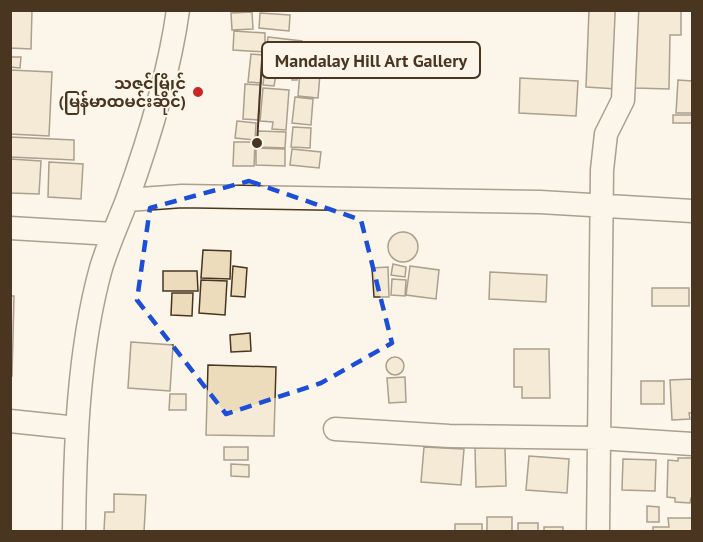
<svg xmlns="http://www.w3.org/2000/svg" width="703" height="542" viewBox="0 0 703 542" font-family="'PT Sans','Noto Sans Myanmar',sans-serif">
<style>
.building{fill:#ecdcbc;stroke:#4a3520;stroke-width:1.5}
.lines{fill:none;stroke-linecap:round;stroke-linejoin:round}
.street-casing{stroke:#4a3520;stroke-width:25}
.street{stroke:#fbf6e9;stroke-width:22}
.marked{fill:none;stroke:#1d4ed8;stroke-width:4.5;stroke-dasharray:12 8;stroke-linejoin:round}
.poi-dot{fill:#c62828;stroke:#fbf6e9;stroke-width:2}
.labels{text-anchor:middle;stroke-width:4.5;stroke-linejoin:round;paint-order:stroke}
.poi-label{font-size:16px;font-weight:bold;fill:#4a3520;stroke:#fbf6e9;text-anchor:end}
.leader{fill:none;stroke:#4a3520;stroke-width:2}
.callout-dot{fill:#4a3520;stroke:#fbf6e9;stroke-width:2}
.callout{fill:#fbf6e9;stroke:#4a3520;stroke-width:2}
.callout-label{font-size:18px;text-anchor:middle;font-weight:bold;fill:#4a3520}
</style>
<rect width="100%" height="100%" fill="#fbf6e9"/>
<path class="building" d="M 10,10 L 32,10 L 31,49 L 10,48 Z
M 589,10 L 620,10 L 617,89 L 586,87 Z
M 637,10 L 681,10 L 681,35 L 670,35 L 669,89 L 635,88 Z
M 252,12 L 253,29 L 232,30 L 231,13 Z
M 260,13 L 290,15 L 289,31 L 259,28 Z
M 234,31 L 265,33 L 265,52 L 233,50 Z
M 268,37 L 302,41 L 297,80 L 292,80 L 292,77 L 276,75 L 274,86 L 263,85 Z
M 251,54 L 263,55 L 261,83 L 248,82 Z
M 10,57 L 21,57 L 20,68 L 10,67 Z
M 10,70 L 52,72 L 49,136 L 10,134 Z
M 300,72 L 320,74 L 318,98 L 298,96 Z
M 520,78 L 578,81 L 576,116 L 519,113 Z
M 678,80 L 692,81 L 692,113 L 676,113 Z
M 245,84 L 260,85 L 258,120 L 243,119 Z
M 263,88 L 289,90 L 286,130 L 272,129 L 273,122 L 260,121 Z
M 295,97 L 313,99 L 311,125 L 292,123 Z
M 673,115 L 692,115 L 692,123 L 673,123 Z
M 237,121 L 256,123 L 255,140 L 235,138 Z
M 293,127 L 311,128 L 310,148 L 291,147 Z
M 258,131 L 286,132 L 285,148 L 257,147 Z
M 10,137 L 74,140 L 74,160 L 10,157 Z
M 234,142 L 255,142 L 254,166 L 233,166 Z
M 256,148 L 285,149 L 285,166 L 256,165 Z
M 292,149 L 321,152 L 319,168 L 290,165 Z
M 10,159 L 41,161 L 39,194 L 10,193 Z
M 49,162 L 83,164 L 81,199 L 48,197 Z
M388 247a15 15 0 1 1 30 0a15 15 0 1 1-30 0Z
M 203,250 L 231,251 L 230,279 L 201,278 Z
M 393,264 L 406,267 L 405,277 L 391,275 Z
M 233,266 L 247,268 L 245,297 L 231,296 Z
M 410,266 L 439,270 L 436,299 L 406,295 Z
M 388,267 L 389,297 L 374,297 L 372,268 Z
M 163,271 L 197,271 L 198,291 L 163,291 Z
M 490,272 L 547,275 L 546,302 L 489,299 Z
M 392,279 L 406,280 L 405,296 L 391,295 Z
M 201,280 L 227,281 L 225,315 L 199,313 Z
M 652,288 L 689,288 L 689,306 L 652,306 Z
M 172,293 L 193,293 L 192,316 L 171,315 Z
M 10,296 L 14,296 L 12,376 L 10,376 Z
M 250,333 L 251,351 L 231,352 L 230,335 Z
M 131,342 L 173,345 L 170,391 L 128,388 Z
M 514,349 L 549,349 L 550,398 L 522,398 L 522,387 L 514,387 Z
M386 366a9 9 0 1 1 18 0a9 9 0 1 1-18 0Z
M 208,365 L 276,367 L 274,436 L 206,435 Z
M 405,377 L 406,402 L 389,403 L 387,378 Z
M 692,379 L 692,413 L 689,413 L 690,419 L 672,420 L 670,380 Z
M 641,381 L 664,381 L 664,404 L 641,404 Z
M 170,394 L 186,394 L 186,410 L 169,410 Z
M 224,447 L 248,447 L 248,460 L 224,460 Z
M 424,447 L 464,449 L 461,485 L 421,482 Z
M 475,448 L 505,448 L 506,486 L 476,487 Z
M 529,456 L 569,459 L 567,493 L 526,490 Z
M 678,458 L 692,458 L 692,498 L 691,498 L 690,503 L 675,502 L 675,498 L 667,497 L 668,460 L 678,461 Z
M 623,459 L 656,460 L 655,491 L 622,490 Z
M 231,464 L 249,465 L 249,477 L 231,476 Z
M 114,494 L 146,495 L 144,532 L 104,531 L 105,512 L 114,512 Z
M 647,506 L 659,507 L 659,522 L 647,522 Z
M 487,517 L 512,517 L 512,532 L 487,532 Z
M 668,518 L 692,518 L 692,532 L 653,532 L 653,527 L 669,527 Z
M 518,523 L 538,523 L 538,532 L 518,532 Z
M 455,524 L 482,524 L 482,532 L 455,532 Z
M 544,527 L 563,527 L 563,532 L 544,532 Z"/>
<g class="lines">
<defs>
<path id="street" d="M 127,200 L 182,196 L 540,202 L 692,211
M 10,228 L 113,234
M 10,421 L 77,428
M 335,429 L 449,436 L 599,438 L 692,444
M 74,532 C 75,446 78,351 101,268 C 108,245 118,223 127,200 C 149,139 169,75 178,10
M 598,532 L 602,170 L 606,134 L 623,100 L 627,10"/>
</defs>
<use href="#street" class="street-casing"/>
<use href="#street" class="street"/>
</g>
<path d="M0 0H703V542H0ZM 249,181 L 361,220 L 392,343 L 321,383 L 226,414 L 137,300 L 150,208 Z" fill="#fbf6e9" fill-opacity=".55" fill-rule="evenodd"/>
<path class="marked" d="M 249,181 L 361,220 L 392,343 L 321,383 L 226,414 L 137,300 L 150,208 Z"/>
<circle class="poi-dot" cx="198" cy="92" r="6"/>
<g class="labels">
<g class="poi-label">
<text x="186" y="89">သဇင်မြိုင်<tspan x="186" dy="18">(မြန်မာထမင်းဆိုင်)</tspan></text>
</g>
</g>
<path class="leader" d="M257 143L262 60"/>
<circle class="callout-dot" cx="257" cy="143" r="6"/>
<rect class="callout" x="262" y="42" width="218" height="36" rx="6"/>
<g class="callout-label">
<text x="371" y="67">Mandalay Hill Art Gallery</text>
</g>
<rect width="703" height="542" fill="none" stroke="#4a3520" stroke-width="24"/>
</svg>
